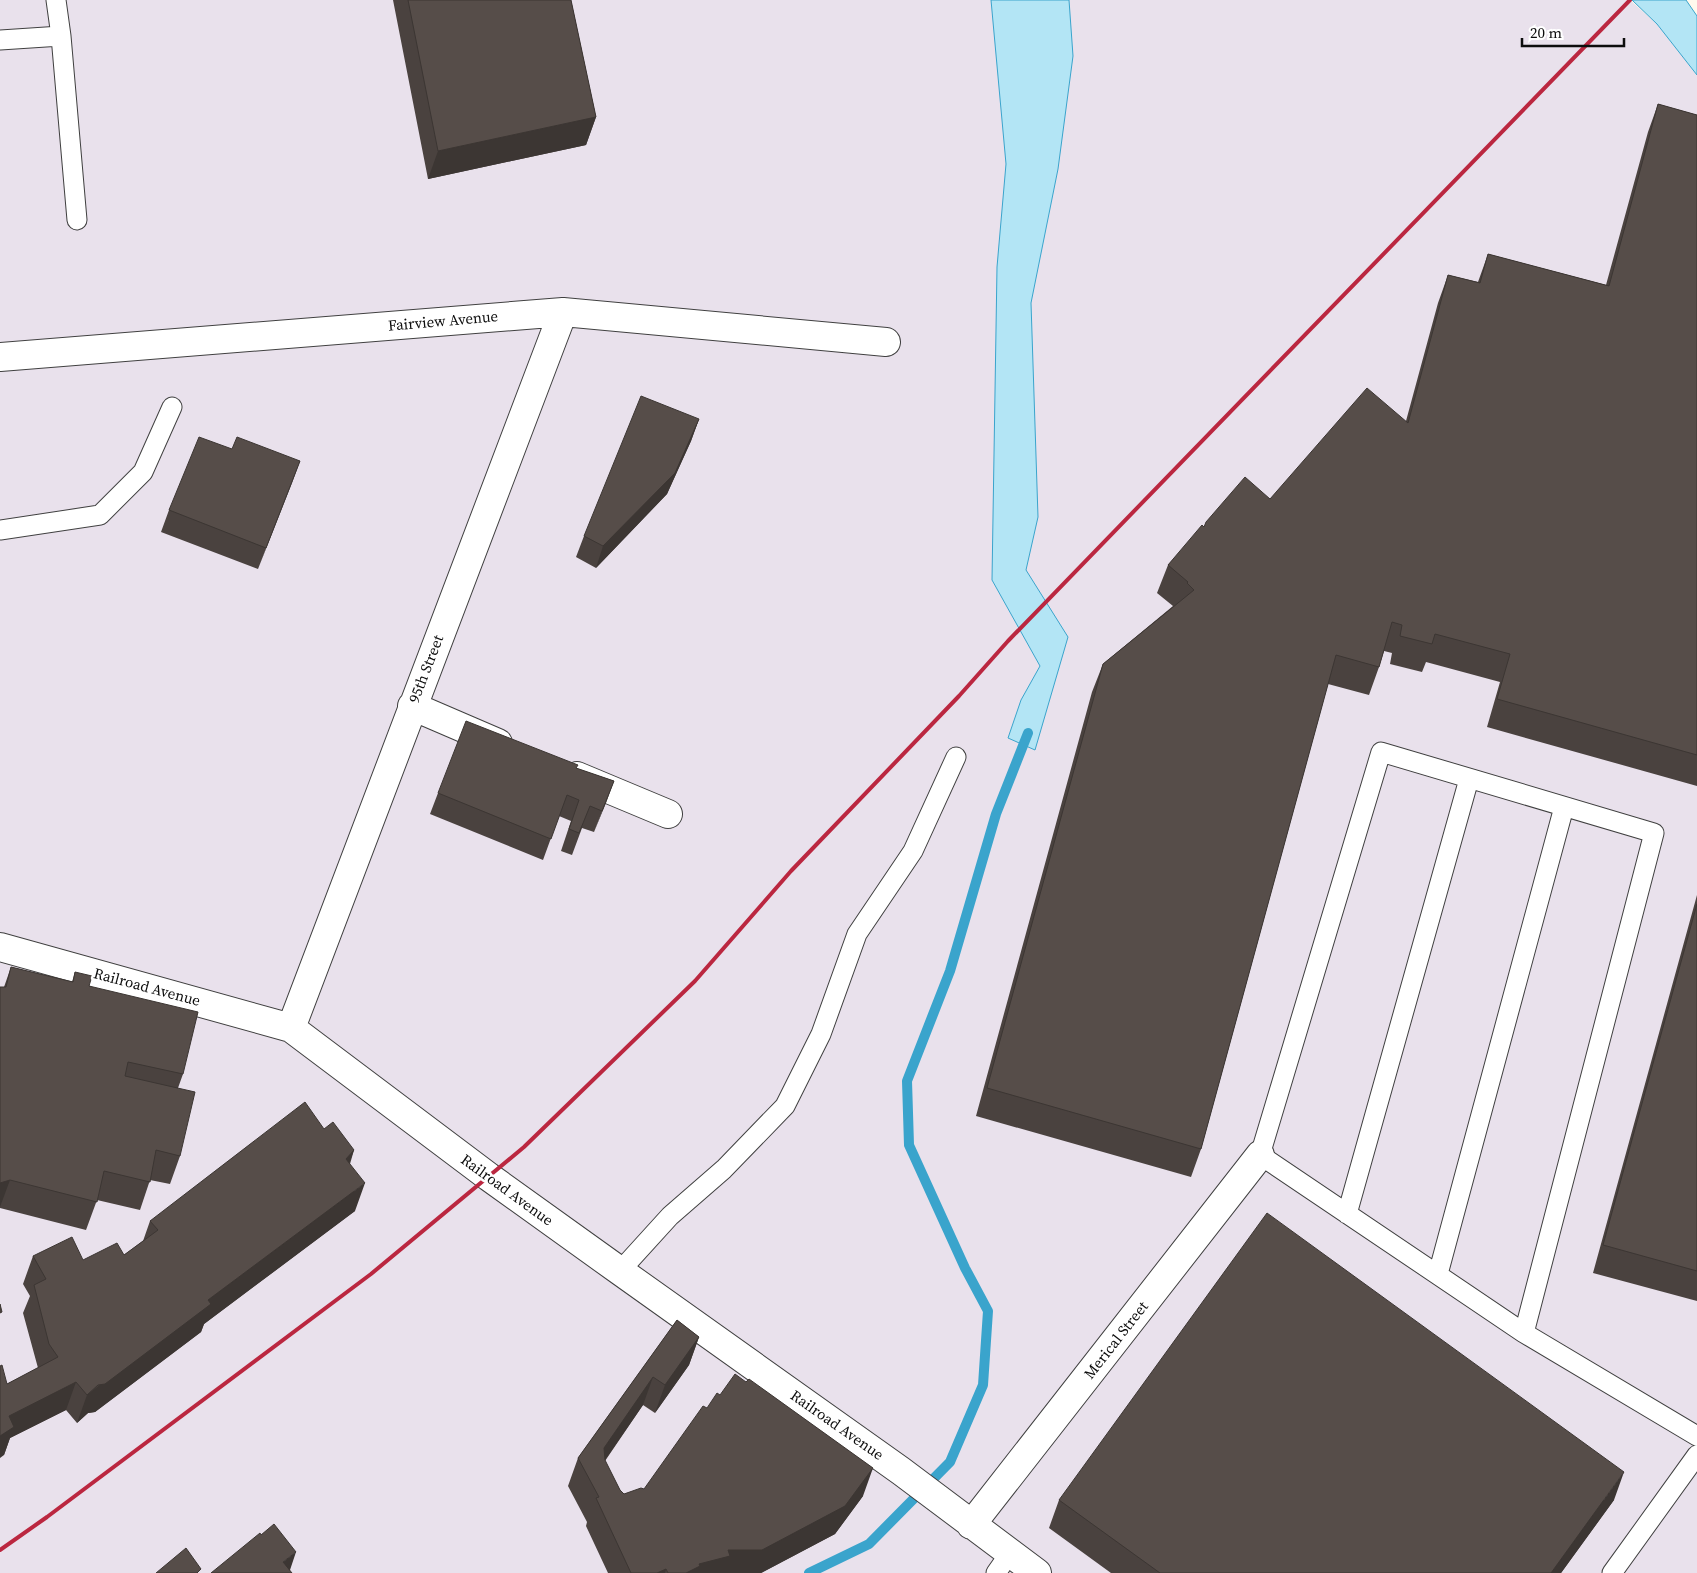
<svg xmlns="http://www.w3.org/2000/svg" width="1697" height="1573" viewBox="0 0 1697 1573" font-family="'Source Serif 4',serif">
<style>
.industrial{fill:#e9e1ec}
.water{fill:#b3e5f5;stroke:#3aa4cc}
.lines{fill:none;stroke-linecap:round;stroke-linejoin:round}
.stream{stroke:#3aa4cc;stroke-width:10}
.service-casing{stroke:#404040;stroke-width:21}
.minor-casing{stroke:#404040;stroke-width:30}
.service{stroke:#fff;stroke-width:19}
.minor{stroke:#fff;stroke-width:28}
.rail{stroke:#bb2740;stroke-width:4}
.wall{fill:#4a423f}
.shaded-wall{fill:#3c3633}
.building{fill:#564d49;stroke:#3c3633}
.labels{text-anchor:middle;stroke-width:5;stroke-linejoin:round;paint-order:stroke}
.street-label{font-size:15px;fill:#0d0d0d;stroke:#fff}
</style>
<rect width="100%" height="100%" fill="#fff9ed"/>
<path class="industrial" d="M 0,0 L 1630,0 L 1657,24 L 1697,75 L 1697,1573 L 0,1573 Z"/>
<path class="water" d="M 991,0 L 1069,0 L 1073,56 L 1058,169 L 1031,303 L 1038,517 L 1026,570 L 1068,637 L 1035,750 L 1008,738 L 1021,700 L 1040,666 L 992,580 L 997,267 L 1006,164 Z
M 1632,0 L 1686,0 L 1697,16 L 1697,75 L 1657,24 Z"/>
<g class="lines">
<path class="stream" d="M 809,1573 L 869,1544 L 950,1462 L 983,1385 L 988,1311 L 965,1268 L 909,1145 L 907,1081 L 950,971 L 996,814 L 1028,733"/>
<defs>
<path id="service" d="M 56,0 L 61,36
M 0,40 L 61,36 L 77,220
M 0,530 L 100,515 L 143,472 L 172,407
M 1347,1214 L 1469,779
M 620,1271 L 670,1216 L 724,1169 L 785,1106 L 821,1034 L 857,934 L 913,851 L 956,757
M 1438,1274 L 1564,807
M 1524,1333 L 1260,1155 L 1381,752 L 1654,833 L 1524,1333 L 1697,1436
M 996,1573 L 1010,1553
M 1612,1573 L 1697,1455"/>
<path id="minor" d="M 0,357 L 563,312 L 886,342
M 412,706 L 498,743
M 577,776 L 668,814
M 0,947 L 291,1028 L 489,1177 L 620,1271 L 901,1471 L 1037,1573
M 291,1028 L 563,312
M 971,1525 L 1260,1155"/>
</defs>
<use href="#service" class="service-casing"/>
<use href="#minor" class="minor-casing"/>
<use href="#service" class="service"/>
<use href="#minor" class="minor"/>
<path class="rail" d="M 0,1550 L 47,1517 L 371,1274 L 524,1147 L 695,981 L 791,871 L 959,696 L 1008,641 L 1630,0"/>
</g>
<path class="wall" d="M 393,0 L 571,0 L 596,117 L 586,145 L 428,179 Z
M 1658,104 L 1697,115 L 1697,786 L 1487,727 L 1500,682 L 1426,662 L 1422,672 L 1390,664 L 1392,653 L 1384,651 L 1379,667 L 1369,695 L 1328,684 L 1201,1149 L 1191,1177 L 976,1116 L 1092,692 L 1103,664 L 1173,606 L 1157,593 L 1168,565 L 1204,527 L 1270,499 L 1406,421 L 1438,303 L 1448,275 L 1478,282 L 1488,254 L 1606,285 L 1648,132 Z
M 699,419 L 691,441 L 667,494 L 596,568 L 576,557 L 584,536 Z
M 232,449 L 300,461 L 258,569 L 161,532 L 169,510 Z
M 576,768 L 614,781 L 594,832 L 582,828 L 572,855 L 561,851 L 571,821 L 559,816 L 543,860 L 430,814 L 438,793 Z
M 1697,895 L 1697,1301 L 1593,1273 Z
M 11,967 L 72,982 L 75,972 L 183,1074 L 178,1088 L 180,1156 L 170,1184 L 150,1180 L 140,1210 L 97,1200 L 86,1230 L 0,1208 L 0,987 L 4,987 Z
M 324,1129 L 354,1150 L 350,1164 L 355,1211 L 204,1324 L 201,1332 L 95,1412 L 88,1413 L 77,1423 L 66,1410 L 10,1438 L 4,1455 L 7,1384 L 38,1368 L 23,1313 L 30,1296 L 23,1284 L 33,1256 L 83,1260 L 124,1255 L 143,1241 L 150,1221 Z
M 677,1320 L 699,1337 L 689,1365 L 655,1413 L 643,1405 L 605,1461 L 620,1490 L 624,1494 L 644,1489 L 863,1496 L 835,1534 L 761,1573 L 608,1573 L 586,1526 L 587,1522 L 568,1486 L 578,1458 Z
M 1059,1500 L 1614,1500 L 1561,1573 L 1111,1573 L 1049,1528 Z"/>
<path class="shaded-wall" d="M 596,117 L 586,145 L 428,179 L 438,151 Z
M 699,419 L 691,441 L 667,494 L 596,568 L 603,546 Z
M 300,461 L 292,483 L 258,569 L 266,548 Z
M 614,781 L 606,803 L 594,832 L 602,811 Z
M 354,1150 L 344,1178 L 346,1159 Z
M 10,1180 L 0,1207 L 0,1183 Z
M 365,1183 L 355,1211 L 204,1324 L 201,1332 L 95,1412 L 88,1413 L 77,1423 L 87,1395 L 208,1300 Z
M 699,1337 L 689,1365 L 655,1413 L 665,1385 Z
M 653,1377 L 643,1405 L 594,1476 L 604,1448 Z
M 76,1382 L 66,1410 L 10,1438 L 4,1455 L 0,1458 L 0,1436 L 9,1416 Z
M 873,1468 L 863,1496 L 835,1534 L 761,1573 L 686,1573 L 699,1564 L 728,1550 Z
M 1624,1472 L 1614,1500 L 1561,1573 L 1551,1573 Z
M 296,1552 L 289,1573 L 283,1562 Z
M 666,1569 L 665,1573 L 657,1573 Z"/>
<path class="building" d="M 408,0 L 571,0 L 596,117 L 438,151 Z
M 1658,104 L 1697,115 L 1697,755 L 1497,699 L 1510,654 L 1435,634 L 1432,644 L 1400,636 L 1402,625 L 1392,622 L 1379,667 L 1336,655 L 1201,1149 L 987,1088 L 1103,664 L 1194,590 L 1187,583 L 1188,582 L 1168,565 L 1202,525 L 1204,527 L 1206,522 L 1245,477 L 1270,499 L 1367,388 L 1408,423 L 1448,275 L 1480,283 L 1488,254 L 1609,286 Z
M 641,396 L 699,419 L 675,473 L 603,546 L 584,536 Z
M 199,437 L 232,449 L 237,437 L 300,461 L 266,548 L 169,510 Z
M 466,721 L 578,765 L 576,768 L 614,781 L 602,811 L 590,806 L 579,833 L 569,829 L 579,800 L 567,795 L 551,839 L 438,793 Z
M 1697,904 L 1697,1271 L 1603,1245 Z
M 11,967 L 73,982 L 75,972 L 92,976 L 89,986 L 198,1012 L 183,1074 L 128,1062 L 125,1076 L 195,1092 L 180,1156 L 156,1150 L 150,1182 L 104,1171 L 97,1202 L 10,1180 L 0,1183 L 0,987 L 6,987 Z
M 305,1102 L 324,1129 L 333,1122 L 354,1150 L 346,1159 L 365,1183 L 208,1300 L 211,1304 L 105,1384 L 98,1385 L 87,1395 L 76,1382 L 9,1416 L 14,1427 L 0,1436 L 0,1366 L 2,1365 L 7,1384 L 58,1357 L 49,1344 L 34,1285 L 46,1279 L 33,1256 L 72,1237 L 83,1260 L 117,1243 L 124,1255 L 158,1230 L 150,1221 Z
M 1267,1213 L 1624,1472 L 1551,1573 L 1160,1573 L 1059,1500 Z
M 0,1304 L 2,1312 L 0,1313 Z
M 677,1320 L 699,1337 L 665,1385 L 653,1377 L 604,1448 L 605,1460 L 620,1490 L 624,1494 L 641,1488 L 644,1489 L 703,1406 L 707,1408 L 717,1393 L 720,1395 L 735,1374 L 746,1382 L 749,1379 L 873,1468 L 845,1506 L 762,1550 L 728,1550 L 730,1556 L 699,1564 L 700,1566 L 686,1573 L 668,1573 L 666,1569 L 657,1573 L 631,1573 L 596,1498 L 599,1497 L 578,1458 Z
M 274,1524 L 296,1552 L 283,1562 L 292,1573 L 211,1573 L 260,1533 L 261,1535 Z
M 186,1548 L 201,1569 L 197,1573 L 156,1573 Z"/>
<g class="labels">
<g class="street-label">
<text transform="translate(443 321) rotate(-5)" y="5">Fairview Avenue</text>
<text transform="translate(426 669) rotate(-69)" y="5">95th Street</text>
<text transform="translate(147 987) rotate(15)" y="5">Railroad Avenue</text>
<text transform="translate(507 1190) rotate(36)" y="5">Railroad Avenue</text>
<text transform="translate(1116 1340) rotate(-52)" y="5">Merical Street</text>
<text transform="translate(837 1425) rotate(35)" y="5">Railroad Avenue</text>
</g>
</g>
<path d="M1522 38v8h102v-8" fill="none" stroke="#0d0d0d" stroke-width="2.5"/>
<text x="1530" y="38" font-size="15" fill="#0d0d0d" stroke="#ffffff" stroke-width="4" paint-order="stroke">20 m</text>
</svg>
